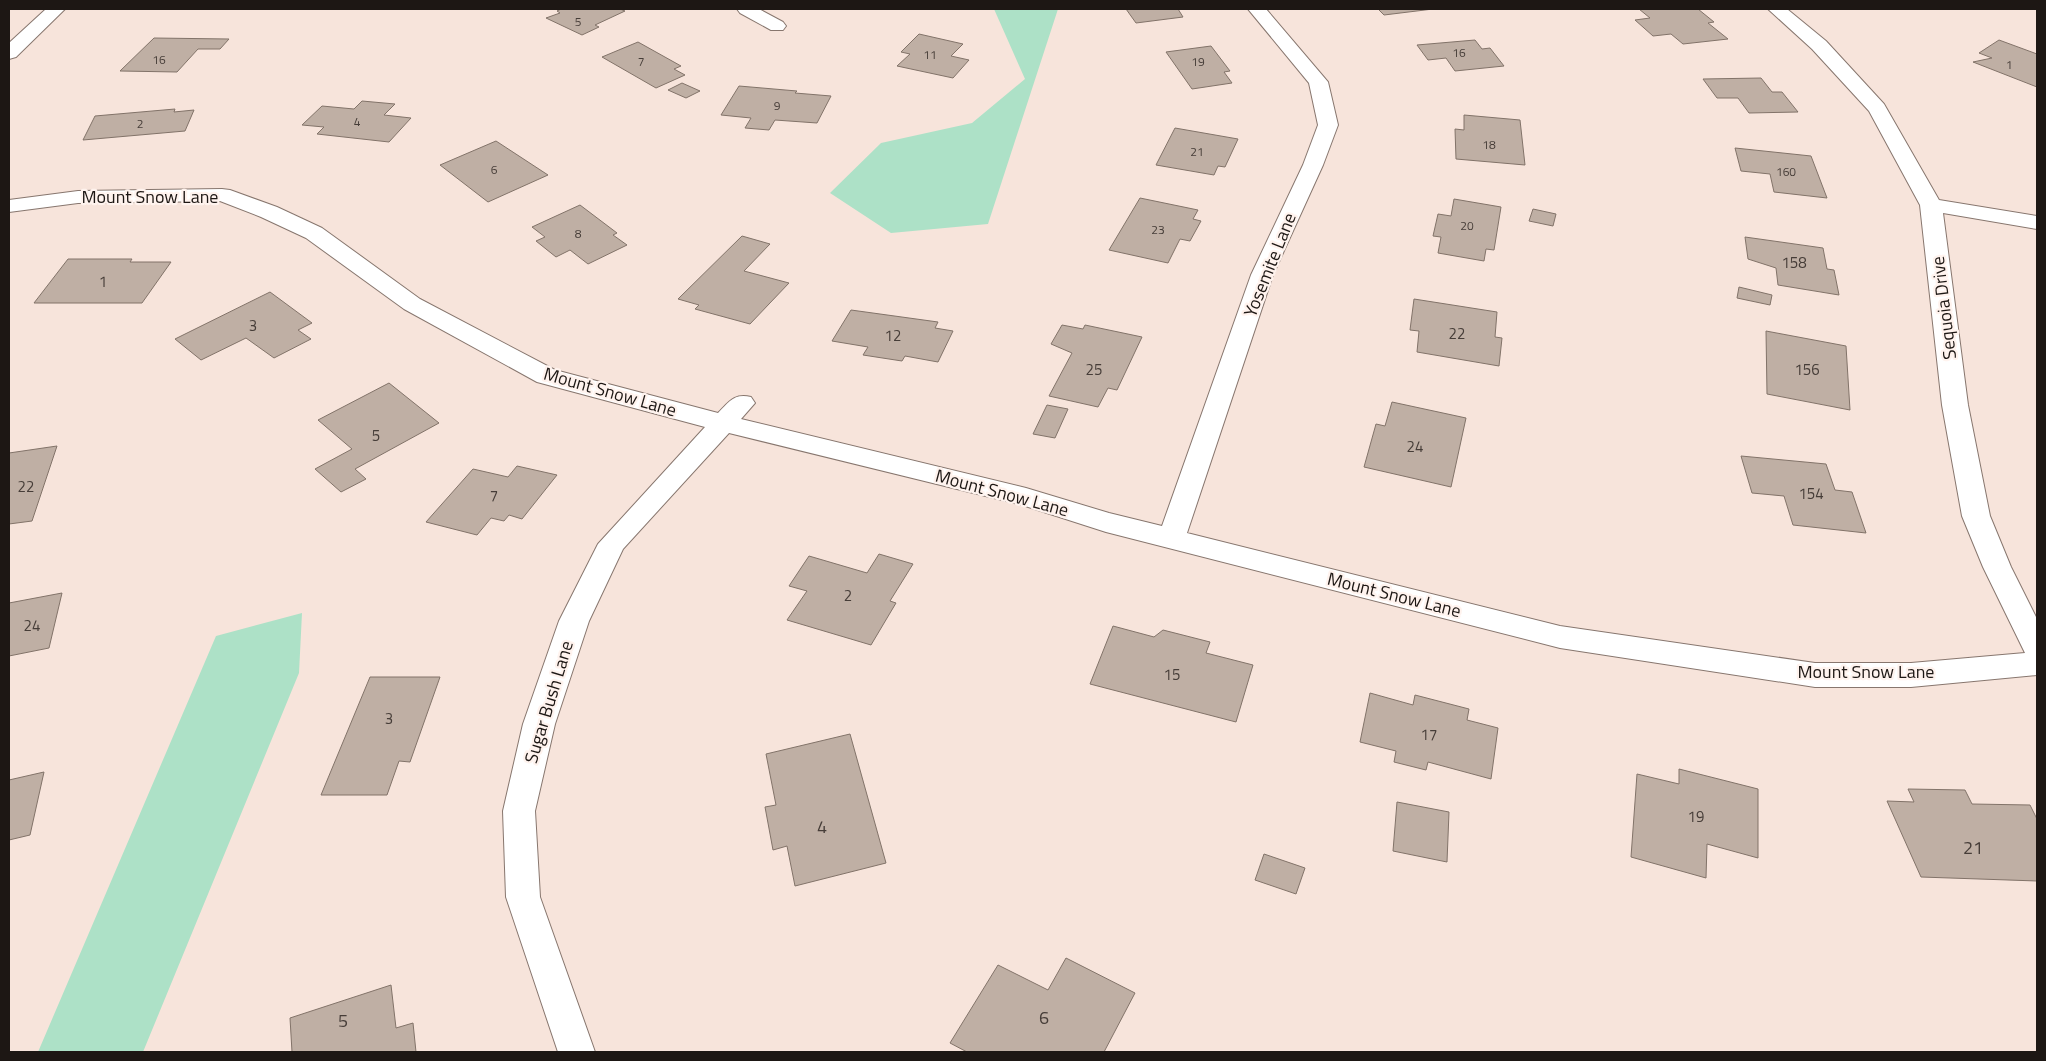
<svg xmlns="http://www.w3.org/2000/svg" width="2046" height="1061" viewBox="0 0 2046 1061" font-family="'Titillium Web',sans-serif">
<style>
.green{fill:#ade1c7}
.building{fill:#bfafa4;stroke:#827369}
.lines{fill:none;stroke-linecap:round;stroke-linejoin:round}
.street-casing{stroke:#87766e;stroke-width:2}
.street{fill:#fff;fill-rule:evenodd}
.labels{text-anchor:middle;stroke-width:4.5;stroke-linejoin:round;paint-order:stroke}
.far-number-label{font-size:12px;fill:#463d38}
.number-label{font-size:15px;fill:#463d38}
.street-label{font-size:18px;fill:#1d1714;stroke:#fff3ee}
.near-number-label{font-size:18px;fill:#463d38}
</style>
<rect width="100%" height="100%" fill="#f7e4db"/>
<path class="green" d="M 994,9 L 1058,9 L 988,224 L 891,233 L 830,193 L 881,143 L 972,123 L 1025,79 Z
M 302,613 L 299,673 L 143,1052 L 38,1052 L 216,636 Z"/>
<path class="building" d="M 561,9 L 620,9 L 625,11 L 595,25 L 599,27 L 582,35 L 546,18 L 560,13 L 557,11 Z
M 1126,9 L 1184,9 L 1178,9 L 1183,17 L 1136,23 Z
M 1378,9 L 1433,9 L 1384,15 Z
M 1639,9 L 1698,9 L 1714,22 L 1708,23 L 1728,39 L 1683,44 L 1671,34 L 1653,36 L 1635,20 L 1650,18 Z
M 919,34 L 963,44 L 951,56 L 969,60 L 953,78 L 897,66 L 910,54 L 901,52 Z
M 154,38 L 229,39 L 220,49 L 198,49 L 177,72 L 120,71 Z
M 1475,40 L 1482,49 L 1490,48 L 1504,66 L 1455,71 L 1446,58 L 1428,60 L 1417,45 Z
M 1999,40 L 2037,54 L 2037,87 L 1973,62 L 1992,58 L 1979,53 Z
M 638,42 L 681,66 L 674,69 L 685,75 L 656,88 L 602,57 Z
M 1211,46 L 1230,71 L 1224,72 L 1232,83 L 1192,89 L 1166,52 Z
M 1761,78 L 1772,92 L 1782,92 L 1798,112 L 1749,113 L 1738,98 L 1717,98 L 1703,79 Z
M 682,83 L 700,91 L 686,98 L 668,90 Z
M 739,86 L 797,91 L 795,93 L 831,96 L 817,123 L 775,120 L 769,130 L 745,128 L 751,118 L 721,115 Z
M 362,101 L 395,104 L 384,115 L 411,118 L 389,142 L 317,134 L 324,127 L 302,125 L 322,106 L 354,109 Z
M 175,109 L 174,112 L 194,110 L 185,131 L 83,140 L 95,116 Z
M 1464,115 L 1520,120 L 1525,165 L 1456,159 L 1455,129 L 1464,130 Z
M 1175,128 L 1238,139 L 1225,167 L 1218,166 L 1214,175 L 1156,165 Z
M 496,141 L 548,175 L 488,202 L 440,165 Z
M 1735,148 L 1811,156 L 1827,198 L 1774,192 L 1770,174 L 1741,171 Z
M 1140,198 L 1198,210 L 1193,219 L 1201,221 L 1190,241 L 1180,239 L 1168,263 L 1109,250 Z
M 1454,199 L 1501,207 L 1494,250 L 1486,249 L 1484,261 L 1438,253 L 1441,237 L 1433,236 L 1438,214 L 1451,216 Z
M 580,205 L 617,233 L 613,235 L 627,245 L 588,264 L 570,250 L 556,257 L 536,241 L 545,237 L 532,227 Z
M 1533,209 L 1556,214 L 1553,226 L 1529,221 Z
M 742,236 L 770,244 L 744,271 L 789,283 L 750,324 L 695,309 L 699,305 L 678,299 Z
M 1745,237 L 1823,248 L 1827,269 L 1834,270 L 1839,295 L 1778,285 L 1776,268 L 1748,259 Z
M 68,259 L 132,259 L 130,262 L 171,262 L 142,303 L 34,303 Z
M 1739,287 L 1772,295 L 1770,305 L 1737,298 Z
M 270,292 L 312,323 L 298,330 L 311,339 L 274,358 L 246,338 L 201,360 L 175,339 Z
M 1414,299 L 1497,312 L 1495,337 L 1502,338 L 1499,366 L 1417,352 L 1419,331 L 1410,330 Z
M 851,310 L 938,322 L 935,328 L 953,331 L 938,362 L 905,356 L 902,361 L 863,355 L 868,347 L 832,341 Z
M 1062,325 L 1083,329 L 1085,325 L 1142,337 L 1117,390 L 1108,388 L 1098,407 L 1049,396 L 1072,353 L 1051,344 Z
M 1766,331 L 1846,346 L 1850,410 L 1767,394 Z
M 389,383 L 439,423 L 355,469 L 366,479 L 341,492 L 315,469 L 352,449 L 318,420 Z
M 1392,402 L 1466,418 L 1451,487 L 1364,467 L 1376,424 L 1385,426 Z
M 1047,405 L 1068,409 L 1055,438 L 1033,434 Z
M 57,446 L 32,521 L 9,524 L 9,453 Z
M 1741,456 L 1826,464 L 1835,490 L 1852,492 L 1866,533 L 1793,525 L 1784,496 L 1752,493 Z
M 517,466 L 557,475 L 522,519 L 509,515 L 504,521 L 491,518 L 477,535 L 426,522 L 473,469 L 508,477 Z
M 879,554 L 913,564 L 890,601 L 896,603 L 871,645 L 787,620 L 807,591 L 789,586 L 809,556 L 867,573 Z
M 62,593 L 49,648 L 9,656 L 9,603 Z
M 1113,626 L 1154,637 L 1163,630 L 1210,642 L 1206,653 L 1253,665 L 1236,722 L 1090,684 Z
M 370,677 L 440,677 L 410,762 L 399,761 L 387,795 L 321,795 Z
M 1370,693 L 1413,705 L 1415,695 L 1469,709 L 1467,720 L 1498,728 L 1491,779 L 1428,762 L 1426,770 L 1394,762 L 1396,751 L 1360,742 Z
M 850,734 L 886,863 L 795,886 L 787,846 L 773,850 L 765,807 L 776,805 L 766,754 Z
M 1679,769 L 1758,789 L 1758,858 L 1707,844 L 1706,878 L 1631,857 L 1637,774 L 1679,784 Z
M 44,772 L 30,835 L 9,840 L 9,780 Z
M 1908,789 L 1965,790 L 1972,804 L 2030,805 L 2037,819 L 2037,881 L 1921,877 L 1887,801 L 1914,802 Z
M 1397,802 L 1449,812 L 1447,862 L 1393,851 Z
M 1264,854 L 1305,868 L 1296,894 L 1255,880 Z
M 1066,958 L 1135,993 L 1104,1052 L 967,1052 L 950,1043 L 998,965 L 1048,990 Z
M 391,985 L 396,1028 L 413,1023 L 416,1052 L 292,1052 L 290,1018 Z"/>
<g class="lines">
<defs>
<path id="street" d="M 46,9 L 65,9 L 16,57 L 9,59 L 9,43 Z
M 737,9 L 759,9 L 783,22 L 786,26 L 783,30 L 771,30 L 740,13 Z
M 1248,9 L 1266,9 L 1328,82 L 1338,125 L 1323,165 L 1273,275 L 1187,533 L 1560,626 L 1815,663 L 1911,663 L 2025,653 L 1983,567 L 1962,516 L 1942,405 L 1920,205 L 1869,111 L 1812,49 L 1768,9 L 1787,9 L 1826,41 L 1884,104 L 1939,200 L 2037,216 L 2037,229 L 1943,213 L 1968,405 L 1990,516 L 2011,567 L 2037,619 L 2037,675 L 1911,687 L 1815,687 L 1560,648 L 1106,532 L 1022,505 L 729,433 L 623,549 L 589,621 L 555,724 L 535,811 L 540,897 L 595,1052 L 558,1052 L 506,897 L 503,811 L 523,724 L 559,621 L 598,544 L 705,427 L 537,382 L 404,309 L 306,238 L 261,217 L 220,201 L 78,203 L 9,212 L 9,200 L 78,191 L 222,189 L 230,190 L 277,207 L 322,228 L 420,299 L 555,370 L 718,413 C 729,402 734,393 751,397 L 755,403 L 741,419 L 1026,488 L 1109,513 L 1162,526 L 1251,275 L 1303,165 L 1318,125 L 1309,83 Z"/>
</defs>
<use href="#street" class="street-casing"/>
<use href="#street" class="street"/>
</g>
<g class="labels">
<g class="far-number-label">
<text x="578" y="26">5</text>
<text x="1459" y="57">16</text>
<text x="930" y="59">11</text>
<text x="159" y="64">16</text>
<text x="641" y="66">7</text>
<text x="1198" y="66">19</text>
<text x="2009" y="69">1</text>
<text x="777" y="110">9</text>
<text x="357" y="126">4</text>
<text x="140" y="128">2</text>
<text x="1489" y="149">18</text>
<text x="1197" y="156">21</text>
<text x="494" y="174">6</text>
<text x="1786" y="176">160</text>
<text x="1467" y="230">20</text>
<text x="1158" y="234">23</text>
<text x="578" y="238">8</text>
</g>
<g class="number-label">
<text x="1794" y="268">158</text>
<text x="103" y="287">1</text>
<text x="253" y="331">3</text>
<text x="1457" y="339">22</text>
<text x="893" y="341">12</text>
<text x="1094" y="375">25</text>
<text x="1807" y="375">156</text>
<text x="376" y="441">5</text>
<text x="1415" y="452">24</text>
<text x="26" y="492">22</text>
<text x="1811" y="499">154</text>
<text x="494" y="501">7</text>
<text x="848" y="601">2</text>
<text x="32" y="631">24</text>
<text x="1172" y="680">15</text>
<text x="389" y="724">3</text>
<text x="1429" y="740">17</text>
<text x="1696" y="822">19</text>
</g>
<g class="street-label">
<text x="150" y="203">Mount Snow Lane</text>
<text transform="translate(1270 265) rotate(-68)" y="6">Yosemite Lane</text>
<text transform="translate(1944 308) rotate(-97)" y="6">Sequoia Drive</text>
<text transform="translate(610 392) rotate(16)" y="6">Mount Snow Lane</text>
<text transform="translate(1002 493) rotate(15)" y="6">Mount Snow Lane</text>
<text transform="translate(1394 595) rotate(14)" y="6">Mount Snow Lane</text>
<text x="1866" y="678">Mount Snow Lane</text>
<text transform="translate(549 702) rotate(-73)" y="6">Sugar Bush Lane</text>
</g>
<g class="near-number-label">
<text x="822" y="833">4</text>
<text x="1973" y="854">21</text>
<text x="1044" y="1024">6</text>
<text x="343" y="1027">5</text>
</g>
</g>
<rect width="2046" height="1061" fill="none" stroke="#1d1714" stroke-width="20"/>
</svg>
